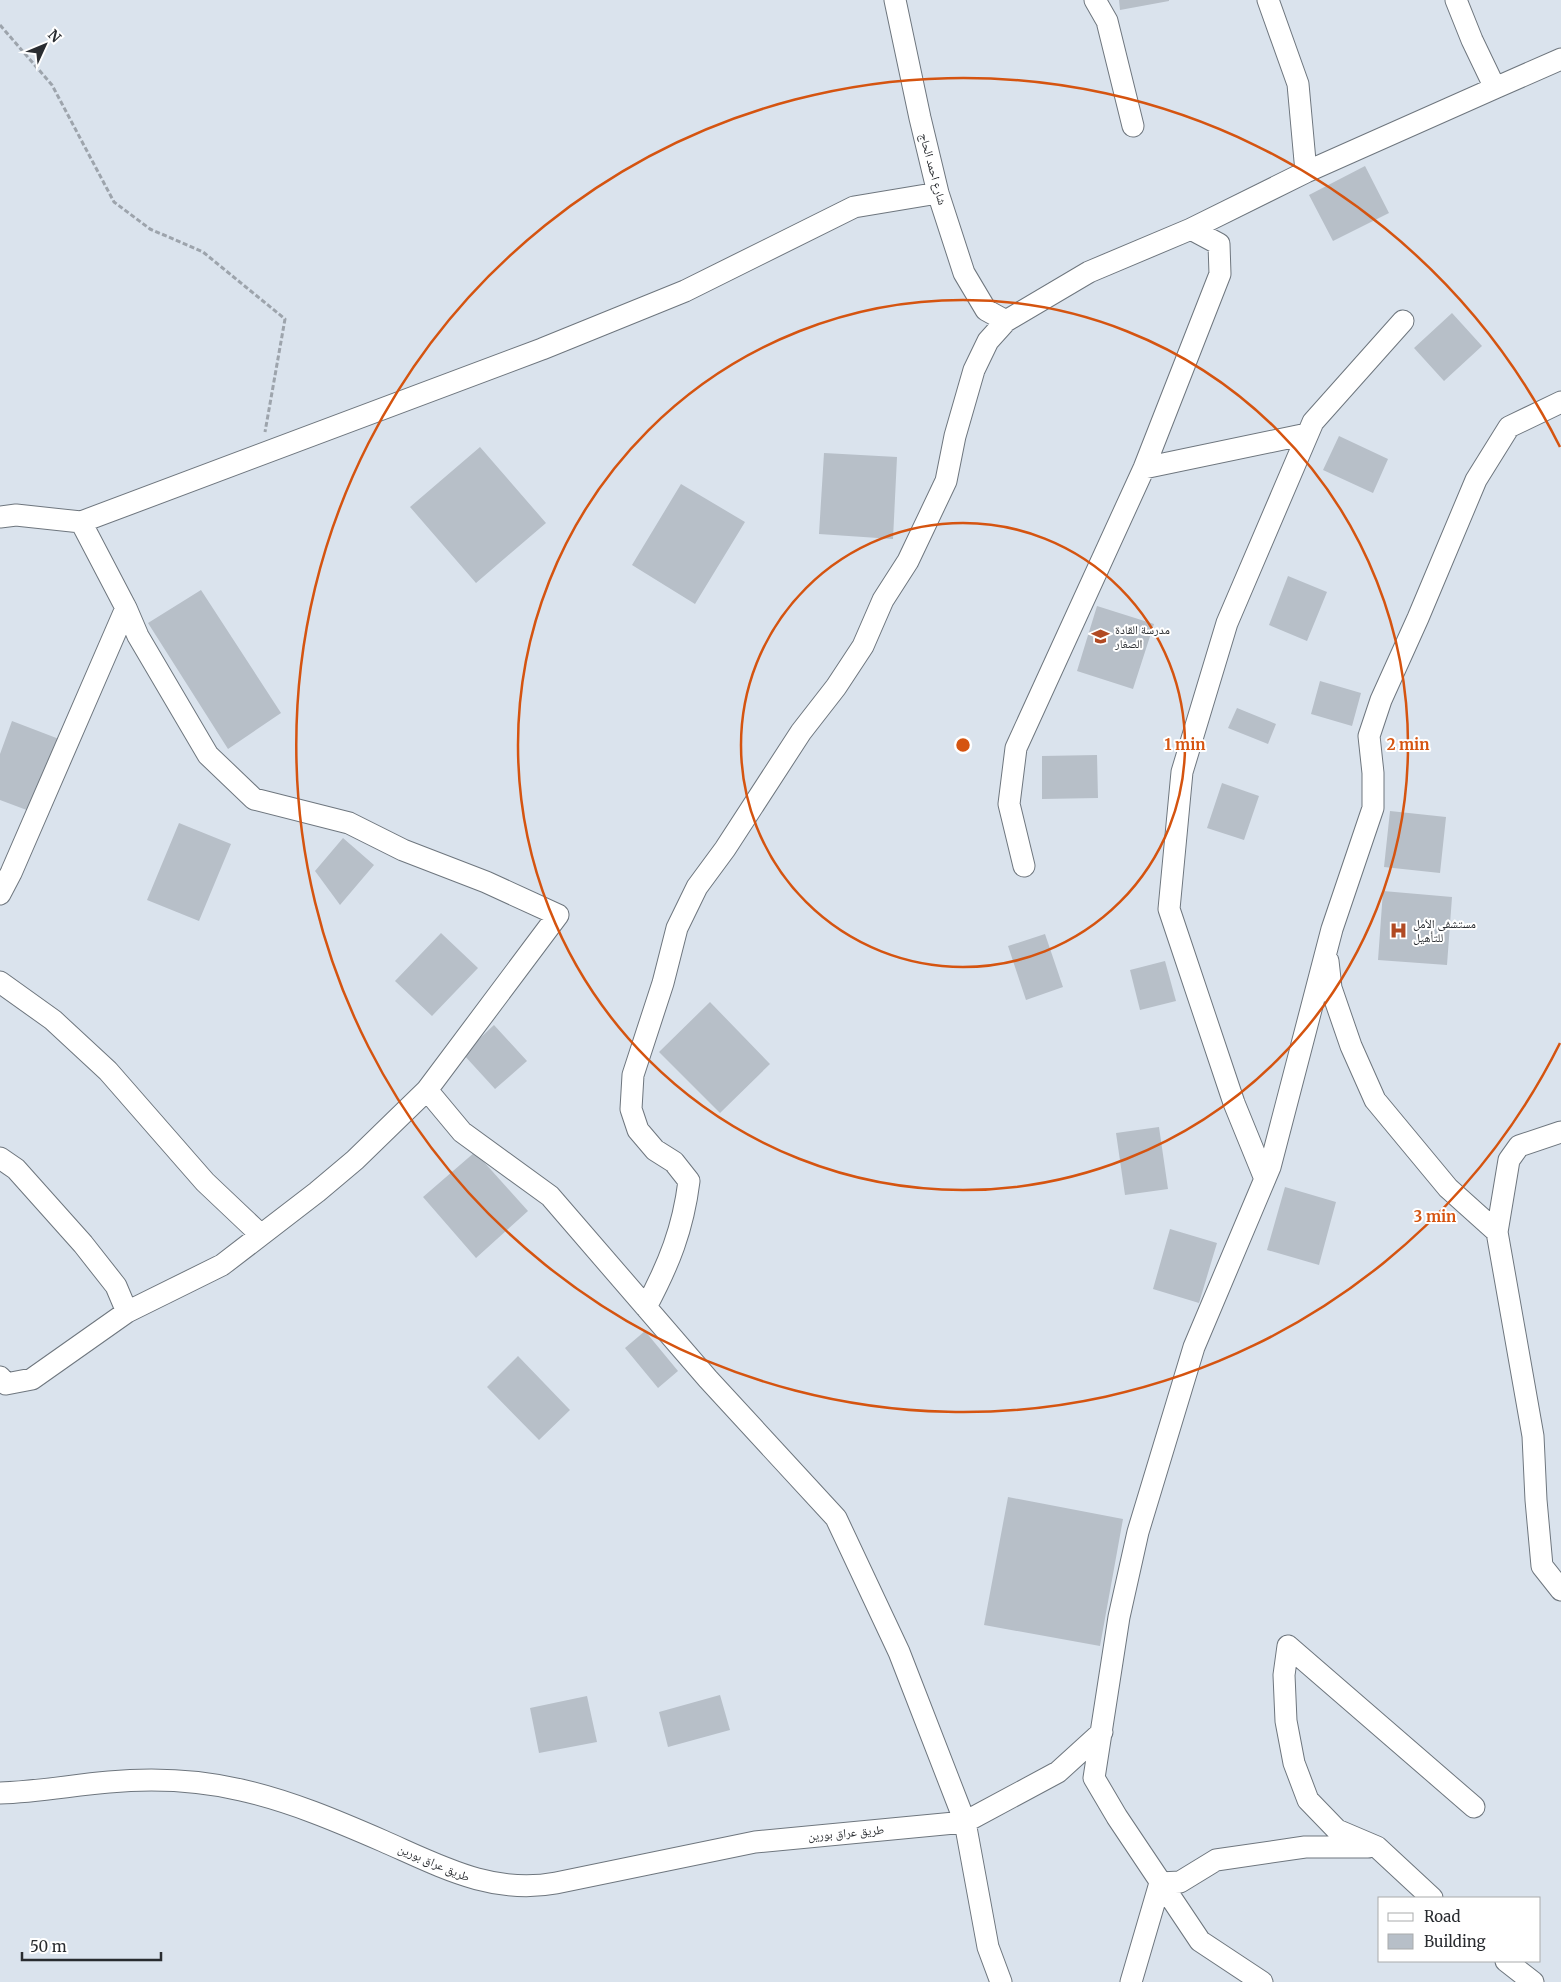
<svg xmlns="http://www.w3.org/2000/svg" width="1561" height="1982" viewBox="0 0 1561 1982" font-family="Merriweather,'Noto Naskh Arabic',serif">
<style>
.building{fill:#b7bfc8}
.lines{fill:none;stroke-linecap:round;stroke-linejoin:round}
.minor-casing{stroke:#6e767e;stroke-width:23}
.path{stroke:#9da4ac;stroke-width:3;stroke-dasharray:5 2.5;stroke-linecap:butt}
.minor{stroke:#fff;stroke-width:21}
.ring{fill:none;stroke:#d55410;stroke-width:2.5}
.labels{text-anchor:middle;stroke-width:4;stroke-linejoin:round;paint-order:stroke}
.street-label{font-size:12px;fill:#292c30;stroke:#fff}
.poi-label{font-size:12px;fill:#292c30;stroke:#fff;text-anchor:start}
.centre{fill:#d55410;stroke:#fff;stroke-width:2.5}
.ring-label{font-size:15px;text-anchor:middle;font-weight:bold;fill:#d55410;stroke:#fff;stroke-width:4;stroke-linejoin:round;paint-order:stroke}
</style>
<rect width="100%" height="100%" fill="#dae3ed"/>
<path class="building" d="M 1119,0 L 1169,0 L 1169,1 L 1120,10 Z
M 1365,166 L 1389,213 L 1333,241 L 1309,195 Z
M 1452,313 L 1482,346 L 1444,381 L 1414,348 Z
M 1339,436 L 1388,459 L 1373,493 L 1323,470 Z
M 480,447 L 546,523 L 476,583 L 410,507 Z
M 824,453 L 897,457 L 893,539 L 819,534 Z
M 681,484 L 745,522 L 695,604 L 632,565 Z
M 1288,576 L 1327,592 L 1307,641 L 1269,625 Z
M 201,590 L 281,713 L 228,749 L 148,623 Z
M 1097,606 L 1154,624 L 1133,689 L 1077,671 Z
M 1320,681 L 1361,693 L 1352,726 L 1311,714 Z
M 1237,708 L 1276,724 L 1268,744 L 1228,728 Z
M 12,721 L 59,739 L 32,812 L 0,800 L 0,754 Z
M 1097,755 L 1098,798 L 1042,799 L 1042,756 Z
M 1222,783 L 1259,796 L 1244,840 L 1207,828 Z
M 1390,811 L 1446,817 L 1440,873 L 1384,867 Z
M 179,823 L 231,844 L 199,921 L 147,900 Z
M 343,838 L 374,865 L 340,905 L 315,871 Z
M 1383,891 L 1452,897 L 1447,965 L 1378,960 Z
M 441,933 L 478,968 L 432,1016 L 395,981 Z
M 1045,934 L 1063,987 L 1026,1000 L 1008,946 Z
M 1165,961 L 1176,1001 L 1140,1010 L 1130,970 Z
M 710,1002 L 770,1064 L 720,1113 L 659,1052 Z
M 494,1025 L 527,1061 L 495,1089 L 463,1054 Z
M 1159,1127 L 1168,1189 L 1125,1195 L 1116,1133 Z
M 475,1152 L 528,1211 L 476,1258 L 423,1197 Z
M 1285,1187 L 1336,1202 L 1319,1265 L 1267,1250 Z
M 1170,1229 L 1217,1243 L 1199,1303 L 1153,1289 Z
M 645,1331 L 678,1371 L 658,1388 L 625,1348 Z
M 518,1356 L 570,1410 L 539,1440 L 487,1387 Z
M 1008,1497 L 1123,1519 L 1100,1646 L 984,1625 Z
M 720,1695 L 730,1730 L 668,1747 L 659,1712 Z
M 587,1696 L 597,1742 L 539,1753 L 530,1708 Z"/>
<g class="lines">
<defs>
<path id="minor" d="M 895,0 L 920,118 L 938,193 L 964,273 L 986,310 L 1006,321
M 1095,0 L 1107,21 L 1133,126
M 1268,0 L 1298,84 L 1306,172
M 1495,88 L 1561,59
M 1191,229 L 1306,172 L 1495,88 L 1472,40 L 1456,0
M 1144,468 L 1307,434
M 0,517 L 16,515 L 81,522 L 542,349 L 685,291 L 854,207 L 938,193
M 0,894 L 11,873 L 126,608
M 1328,961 L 1331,988 L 1351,1046 L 1375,1100 L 1448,1188 L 1497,1232
M 0,982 L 53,1020 L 108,1071 L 205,1182 L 261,1235
M 427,1090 L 462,1132 L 550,1196 L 708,1379 L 836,1518 L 899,1652 L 965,1822 L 988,1947 L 1001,1982
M 1561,1132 L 1519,1146 L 1509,1160 L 1497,1232 L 1533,1436 L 1536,1500 L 1542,1566 L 1561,1590
M 0,1158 L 16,1169 L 83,1244 L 116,1286 L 127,1312
M 1265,1179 L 1234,1103 L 1169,909 L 1182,772 L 1227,623 L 1313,422 L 1403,321
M 646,1307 C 669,1264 683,1229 689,1181 L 674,1162 L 655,1150 L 638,1130 L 631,1109 L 633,1075 L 663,983 L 677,928 L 697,887 L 725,849 L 801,732 L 836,687 L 863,646 L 883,600 L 908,561 L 946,481 L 955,436 L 974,370 L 988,341 L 1006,321 L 1089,272 L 1191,229 L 1219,244 L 1220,274 L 1144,468 L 1016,748 L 1009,804 L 1024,866
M 0,1377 L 6,1384 L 32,1379 L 127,1312 L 222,1265 L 317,1192 L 355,1160 L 427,1090 L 558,915 L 486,882 L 403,850 L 349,823 L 254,799 L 208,755 L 138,636 L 126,608 L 81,522
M 1288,1646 L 1284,1675 L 1286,1721 L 1294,1763 L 1308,1800 L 1337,1830 L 1377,1847 L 1432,1898
M 1288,1646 L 1474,1807
M 0,1793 C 37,1792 73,1785 109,1782 C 153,1778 198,1780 241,1790 C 290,1801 337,1821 383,1841 C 440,1866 492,1895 556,1883 L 755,1842 L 965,1822 L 1058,1772 L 1102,1732
M 1160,1883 L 1180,1882 L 1216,1860 L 1305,1847 L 1368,1847
M 1506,1961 L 1533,1982
M 1131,1982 L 1160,1883
M 1262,1982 L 1200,1941 L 1117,1817 L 1094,1778 L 1119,1617 L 1138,1532 L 1194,1347 L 1270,1167 L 1332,929 L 1373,808 L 1373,773 L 1369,736 L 1381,700 L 1418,618 L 1476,480 L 1509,427 L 1561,402"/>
</defs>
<use href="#minor" class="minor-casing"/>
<path class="path" d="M 0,25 L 52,85 L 114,202 L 150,229 L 203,252 L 285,319 L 265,432"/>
<use href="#minor" class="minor"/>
</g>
<g class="ring">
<circle cx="963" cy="745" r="222"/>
<circle cx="963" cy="745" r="445"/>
<path d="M1560 1043A667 667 0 1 1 1560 447"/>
</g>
<defs>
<symbol id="school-bare" viewBox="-9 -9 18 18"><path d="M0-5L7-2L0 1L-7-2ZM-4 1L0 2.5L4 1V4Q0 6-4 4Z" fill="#b14a23" stroke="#fff" stroke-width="2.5" paint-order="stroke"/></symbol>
<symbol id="hospital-bare" viewBox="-9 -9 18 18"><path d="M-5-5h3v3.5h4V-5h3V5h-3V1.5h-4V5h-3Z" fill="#b14a23" stroke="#fff" stroke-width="2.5" paint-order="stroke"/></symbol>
</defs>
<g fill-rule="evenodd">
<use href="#school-bare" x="1088" y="624" width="25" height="25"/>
<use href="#hospital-bare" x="1386" y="918" width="25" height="25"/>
</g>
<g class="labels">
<g class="street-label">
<text transform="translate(933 169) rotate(75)" y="4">شارع احمد الحاج</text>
<text transform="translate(846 1833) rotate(-5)" y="4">طريق عراق بورين</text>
<text transform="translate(434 1863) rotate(23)" y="4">طريق عراق بورين</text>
</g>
<g class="poi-label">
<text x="1115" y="634">مدرسة القادة<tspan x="1115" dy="14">الصغار</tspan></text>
<text x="1413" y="928">مستشفى الأمل<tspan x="1413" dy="14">للتأهيل</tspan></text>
</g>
</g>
<circle cx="963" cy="745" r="8" class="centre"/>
<g class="ring-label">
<text x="1185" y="750">1 min</text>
<text x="1408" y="750">2 min</text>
<text x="1435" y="1222">3 min</text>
</g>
<rect x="1378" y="1897" width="162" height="65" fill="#ffffff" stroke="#a9abac"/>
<rect x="1388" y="1913" width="25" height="8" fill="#ffffff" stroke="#a9abac"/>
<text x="1424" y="1922" font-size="15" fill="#292c30">Road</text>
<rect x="1388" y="1934" width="25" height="15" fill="#b7bfc8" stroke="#a9abac"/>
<text x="1424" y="1947" font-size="15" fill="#292c30">Building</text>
<g transform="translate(45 45) rotate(46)" stroke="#ffffff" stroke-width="4" paint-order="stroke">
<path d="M0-4L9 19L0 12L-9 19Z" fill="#292c30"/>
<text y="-8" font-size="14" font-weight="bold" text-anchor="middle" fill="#292c30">N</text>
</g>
<path d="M22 1952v8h139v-8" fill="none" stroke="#292c30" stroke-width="2.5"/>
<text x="30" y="1952" font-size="15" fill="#292c30" stroke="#ffffff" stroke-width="4" paint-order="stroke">50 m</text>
</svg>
